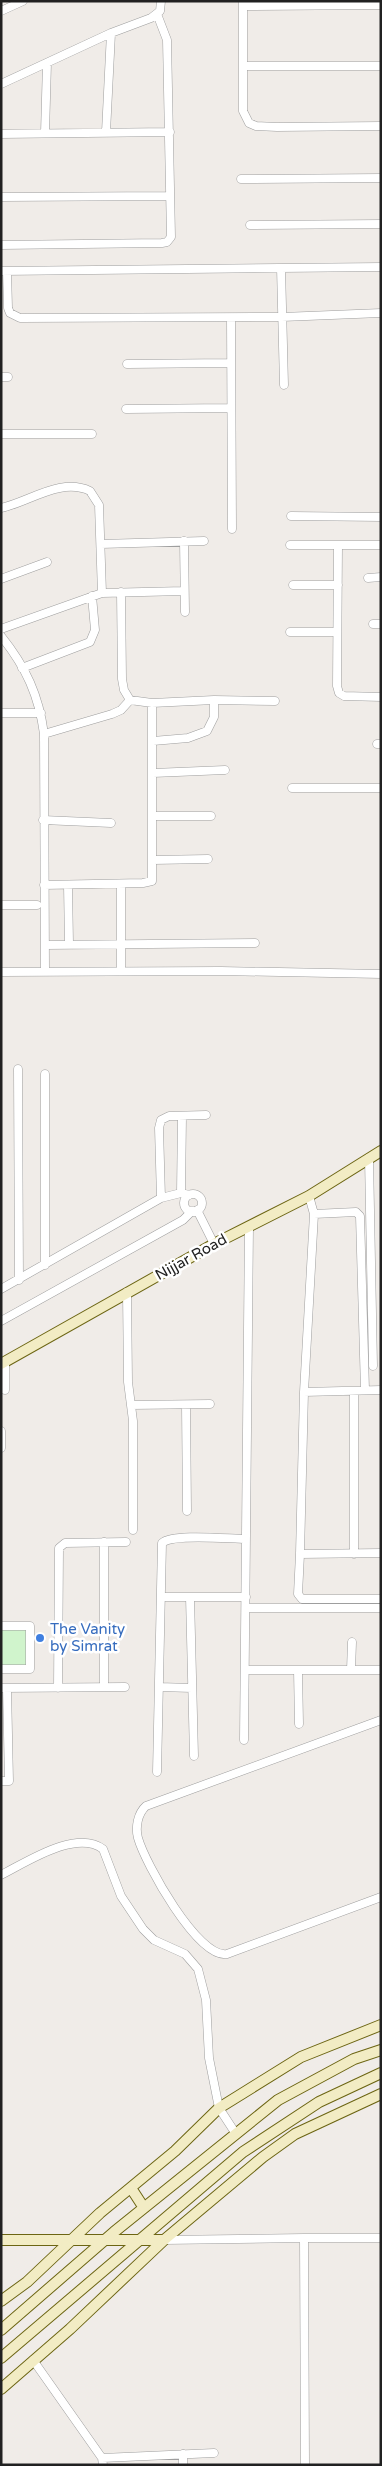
<svg xmlns="http://www.w3.org/2000/svg" width="382" height="2466" viewBox="0 0 382 2466" font-family="'Varela Round',sans-serif">
<style>
.park{fill:#d0f4cc}
.lines{fill:none;stroke-linecap:round;stroke-linejoin:round}
.street-casing{stroke:#9e9e9e;stroke-width:9}
.secondary-casing{stroke:#6c6513;stroke-width:12}
.street{stroke:#fff;stroke-width:8}
.secondary{stroke:#f2ecc4;stroke-width:10}
.shop-dot{fill:#3f7fe0;stroke:#fff;stroke-width:2}
.labels{text-anchor:middle;stroke-width:5;stroke-linejoin:round;paint-order:stroke}
.street-label{font-size:15px;fill:#212121;stroke:#fff}
.shop-label{font-size:15px;fill:#366cbe;stroke:#fff;text-anchor:start}
</style>
<rect width="100%" height="100%" fill="#f0ece8"/>
<path class="park" d="M 1,1626 L 30,1626 L 30,1669 L 1,1669 Z"/>
<g class="lines">
<defs>
<path id="street" d="M 243,1 L 243,111 L 249,123 L 256,126 L 277,127 L 381,126
M 244,6 L 381,5
M 1,11 L 23,1
M 243,66 L 381,66
M 1,84 L 111,33 L 151,18 L 160,11 L 161,1
M 106,132 L 111,33
M 45,133 L 47,63
M 1,134 L 170,132
M 241,179 L 381,178
M 1,197 L 170,196
M 250,225 L 381,224
M 1,245 L 162,243 L 167,242 L 171,237 L 167,40 L 157,14
M 281,268 L 284,385
M 1,271 L 381,267
M 7,271 L 8,308 L 10,313 L 20,318 L 282,317 L 381,313
M 231,318 L 232,529
M 127,364 L 231,363
M 1,377 L 8,377
M 126,409 L 231,408
M 1,434 L 92,434
M 1,508 C 29,502 61,477 90,491 L 99,505 L 102,593
M 291,516 L 381,517
M 184,541 L 185,612
M 101,544 L 204,541
M 290,545 L 381,545
M 338,545 L 337,686 L 339,693 L 344,696 L 381,697
M 368,578 L 381,577
M 1,579 L 47,562
M 293,585 L 338,585
M 121,592 L 122,679 L 124,690 L 130,700 L 152,703 L 214,700 L 275,701
M 373,624 L 381,624
M 1,629 L 102,593 L 184,591
M 290,632 L 337,632
M 1,636 C 26,667 39,696 44,734 L 45,972
M 22,668 L 90,642 L 95,630 L 92,596
M 1,713 L 41,713
M 44,734 L 112,714 L 121,710 L 130,700
M 153,741 L 188,738 L 207,731 L 214,717 L 214,700
M 377,744 L 381,744
M 153,773 L 225,770
M 292,788 L 381,788
M 153,816 L 211,816
M 43,820 L 111,823
M 153,860 L 208,859
M 121,884 L 121,971
M 44,885 L 143,883 L 152,881 L 152,703
M 68,885 L 69,944
M 1,905 L 37,905
M 45,945 L 255,943
M 1,972 L 221,971 L 381,974
M 18,1069 L 19,1280
M 45,1074 L 45,1265
M 369,1158 L 373,1366
M 181,1193 L 182,1116
M184 1203a9 9 0 1 1 18 0a9 9 0 1 1-18 0Z
M 309,1196 L 314,1214 L 304,1392 L 300,1554 L 381,1553
M 161,1198 L 159,1128 L 161,1120 L 169,1116 L 206,1115
M 197,1210 L 214,1244
M 314,1214 L 356,1212 L 360,1216 L 365,1390
M 1,1289 L 161,1198 L 181,1193 L 189,1195
M 127,1292 L 128,1382 L 133,1421 L 133,1530
M 1,1321 L 183,1220 L 192,1211
M 5,1362 L 5,1390
M 354,1391 L 354,1554
M 304,1392 L 381,1390
M 131,1405 L 210,1404
M 186,1405 L 187,1511
M 1,1431 L 1,1448
M 104,1542 L 104,1687
M 300,1554 L 298,1594 L 302,1599 L 381,1599
M 161,1597 L 246,1597
M 190,1597 L 194,1756
M 246,1608 L 381,1608
M 1,1626 L 30,1626 L 30,1669 L 1,1669
M 245,1670 L 381,1670
M 298,1670 L 299,1724
M 351,1670 L 352,1642
M 159,1687 L 192,1688
M 1,1688 L 125,1687
M 58,1688 L 59,1548 L 65,1543 L 126,1542
M 381,1720 L 146,1806 C 138,1813 135,1827 138,1838 C 145,1863 198,1959 227,1954 L 381,1897
M 244,1740 L 249,1226
M 157,1772 L 162,1543 C 173,1533 229,1539 246,1539
M 1,1781 L 9,1781 L 7,1688
M 1,1875 C 27,1862 76,1829 103,1849 L 121,1896 L 143,1929 L 154,1940 L 185,1954 L 198,1969 L 206,2000 L 209,2058 L 219,2108 L 236,2134
M 164,2240 L 304,2238
M 33,2360 L 102,2458 L 103,2465
M 183,2454 L 183,2465
M 102,2458 L 214,2453
M 305,2465 L 304,2238 L 381,2238"/>
<path id="secondary" d="M 1,1364 L 214,1244 L 309,1196 L 381,1151
M 131,2188 L 144,2208
M 1,2240 L 164,2240
M 1,2301 L 27,2282 L 100,2213 L 175,2151 L 219,2108 L 301,2057 L 381,2025
M 1,2330 L 114,2232 L 278,2100 L 354,2059 L 381,2050
M 1,2358 L 243,2152 L 319,2102 L 381,2073
M 1,2389 L 70,2329 L 164,2240 L 263,2157 L 295,2134 L 381,2094"/>
</defs>
<use href="#street" class="street-casing"/>
<use href="#secondary" class="secondary-casing"/>
<use href="#street" class="street"/>
<use href="#secondary" class="secondary"/>
</g>
<circle class="shop-dot" cx="40" cy="1638" r="5"/>
<g class="labels">
<g class="street-label">
<text transform="translate(191 1257) rotate(-29)" y="5">Nijjar Road</text>
</g>
<g class="shop-label">
<text x="50" y="1634">The Vanity<tspan x="50" dy="17">by Simrat</tspan></text>
</g>
</g>
<rect width="382" height="2466" fill="none" stroke="#212121" stroke-width="5"/>
</svg>
